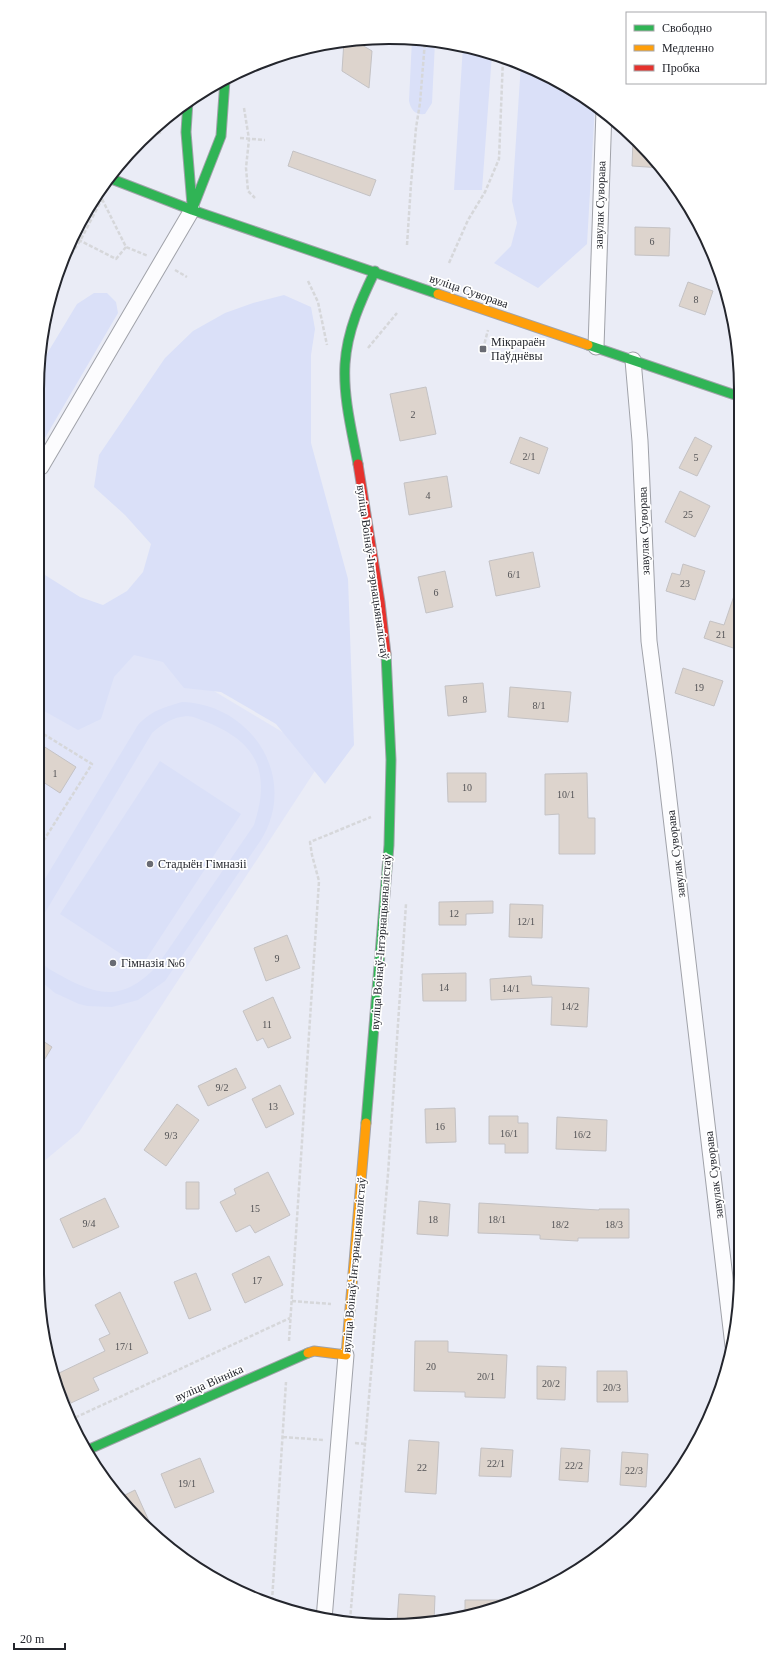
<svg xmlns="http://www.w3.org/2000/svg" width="778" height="1663" viewBox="0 0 778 1663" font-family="Georgia,serif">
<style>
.built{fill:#e1e5f8}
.green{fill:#dae0f8}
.building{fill:#ddd4cd;stroke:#c4c2c4}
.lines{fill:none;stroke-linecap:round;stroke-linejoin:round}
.street-casing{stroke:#a0a2a9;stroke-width:17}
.fast-casing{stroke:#a0a2a9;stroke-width:11}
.slow-casing{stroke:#a0a2a9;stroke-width:11}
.jam-casing{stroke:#a0a2a9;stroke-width:11}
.path{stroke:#d6d7da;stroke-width:2.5;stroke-dasharray:4 2;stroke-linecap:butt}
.street{stroke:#fcfcfe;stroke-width:15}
.fast{stroke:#30b455;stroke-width:9}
.slow{stroke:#ff9f0a;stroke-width:9}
.jam{stroke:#e5322d;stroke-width:9}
.poi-dot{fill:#696b73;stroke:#fff;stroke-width:1.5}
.labels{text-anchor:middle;stroke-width:3.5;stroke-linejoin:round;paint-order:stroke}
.number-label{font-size:10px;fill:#525255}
.street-label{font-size:12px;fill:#24262d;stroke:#fff}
.poi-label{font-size:12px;fill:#24262d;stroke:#fff;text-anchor:start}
.rim{fill:none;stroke:#24262d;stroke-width:2}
</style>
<rect width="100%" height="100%" fill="#eaecf6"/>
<path class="built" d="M 37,585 L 324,757 L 79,1132 L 37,1167 Z"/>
<path class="green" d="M 412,39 L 435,42 L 432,103 L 425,114 C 415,115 411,110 409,101 Z
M 463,45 L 492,54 L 482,190 L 454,190 Z
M 521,63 L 595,105 L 587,244 L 538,288 L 494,263 L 511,246 L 517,223 L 512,201 Z
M 94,293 L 107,293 L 116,302 L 118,313 L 42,443 L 37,447 L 37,389 L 39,367 L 77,304 Z
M 284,295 L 311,307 L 315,329 L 311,355 L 311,443 L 348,579 L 354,745 L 325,784 L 276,724 L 221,692 L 184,688 L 163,662 L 134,655 L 114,677 L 101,719 L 78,730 L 37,707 L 37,570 L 80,597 L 103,605 L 127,591 L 143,572 L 151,544 L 125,515 L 94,487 L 99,455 L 165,358 L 193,331 L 225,313 L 253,303 Z
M 182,702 C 252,704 299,778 261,840 L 165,981 L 138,1000 L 112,1007 L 87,1006 L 79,1004 L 55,993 L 37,978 L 37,954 L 43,964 L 49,969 C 93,994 119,1006 157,966 L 254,825 C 260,806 264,787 258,767 C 250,743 227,730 204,721 C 199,719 192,716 187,716 C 173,717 162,724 152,733 L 37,926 L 37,892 L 138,725 C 152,710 163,708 182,702 Z
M 160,761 L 241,814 L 141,967 L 60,914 Z"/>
<path class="building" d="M 366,39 L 362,45 L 372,51 L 369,88 L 342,71 L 344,41 Z
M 633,140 L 643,149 L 662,168 L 632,166 Z
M 293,151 L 376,180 L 370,196 L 288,166 Z
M 635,227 L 670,228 L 669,256 L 635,255 Z
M 688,282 L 713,291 L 705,315 L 679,306 Z
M 426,387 L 436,434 L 400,441 L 390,394 Z
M 520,437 L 548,448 L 539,474 L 510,463 Z
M 695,437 L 712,446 L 697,476 L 679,468 Z
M 447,476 L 452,507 L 409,515 L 404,483 Z
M 680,491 L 710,506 L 695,537 L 665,522 Z
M 533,552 L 540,587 L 496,596 L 489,561 Z
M 683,564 L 705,571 L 695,600 L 666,591 L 672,573 L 680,575 Z
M 445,571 L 453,607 L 426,613 L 418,577 Z
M 736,590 L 739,590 L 739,650 L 704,638 L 710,621 L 724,625 Z
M 683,668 L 723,681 L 714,706 L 675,693 Z
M 483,683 L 486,712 L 448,716 L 445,686 Z
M 510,687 L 571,692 L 568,722 L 508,717 Z
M 37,742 L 76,767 L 60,793 L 37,778 Z
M 447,773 L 486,773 L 486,802 L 448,802 Z
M 587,773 L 588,818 L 595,818 L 595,854 L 559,854 L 559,814 L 545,815 L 545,774 Z
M 493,901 L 493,913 L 466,914 L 466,925 L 439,925 L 439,902 Z
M 510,904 L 543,905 L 542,938 L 509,937 Z
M 287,935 L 300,968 L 266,981 L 254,948 Z
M 466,973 L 466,1001 L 423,1001 L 422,974 Z
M 531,976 L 532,985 L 589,988 L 587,1027 L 551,1025 L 552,997 L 491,1000 L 490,979 Z
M 273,997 L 291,1038 L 268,1048 L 263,1038 L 257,1041 L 243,1011 Z
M 37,1037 L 52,1047 L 37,1072 Z
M 236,1068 L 246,1088 L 208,1106 L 198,1086 Z
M 280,1085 L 294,1114 L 266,1128 L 252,1099 Z
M 177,1104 L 199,1120 L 166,1166 L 144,1150 Z
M 455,1108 L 456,1142 L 426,1143 L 425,1109 Z
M 489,1116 L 518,1116 L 518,1123 L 528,1123 L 528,1153 L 505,1153 L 505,1144 L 489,1144 Z
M 557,1117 L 607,1120 L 606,1151 L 556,1149 Z
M 268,1172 L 290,1215 L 255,1233 L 250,1225 L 236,1232 L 220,1202 L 236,1194 L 234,1189 Z
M 186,1182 L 199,1182 L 199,1209 L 186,1209 Z
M 105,1198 L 119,1227 L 73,1248 L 60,1219 Z
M 419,1201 L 450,1204 L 448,1236 L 417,1234 Z
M 479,1203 L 599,1210 L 599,1209 L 629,1209 L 629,1238 L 578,1238 L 578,1241 L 540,1239 L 540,1235 L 478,1233 Z
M 269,1256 L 283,1285 L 245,1303 L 232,1274 Z
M 196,1273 L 211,1310 L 189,1319 L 174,1282 Z
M 120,1292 L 148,1353 L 93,1378 L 99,1390 L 71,1403 L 57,1374 L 105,1351 L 99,1339 L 110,1334 L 95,1305 Z
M 415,1341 L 448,1341 L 448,1352 L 507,1355 L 505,1398 L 465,1397 L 465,1392 L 414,1391 Z
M 537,1366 L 566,1367 L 565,1400 L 537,1399 Z
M 597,1371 L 627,1371 L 628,1402 L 597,1402 Z
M 409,1440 L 439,1442 L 436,1494 L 405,1492 Z
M 481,1448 L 513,1450 L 511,1477 L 479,1476 Z
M 561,1448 L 590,1450 L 588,1482 L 559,1480 Z
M 622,1452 L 648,1454 L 646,1487 L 620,1485 Z
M 200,1458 L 214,1492 L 175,1508 L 161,1474 Z
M 135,1490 L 153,1530 L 124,1506 L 119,1498 Z
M 399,1594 L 435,1596 L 434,1623 L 397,1622 Z
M 465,1600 L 508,1600 L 509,1604 L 502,1607 L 465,1616 Z"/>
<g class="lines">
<defs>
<path id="street" d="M 596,347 L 604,110
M 633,360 L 640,441 L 649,641 L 664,757 L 733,1346
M 37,469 L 41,467 L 192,210
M 324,1619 L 346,1355"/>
<path id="fast" d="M 188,101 L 186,132 L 192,205
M 109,178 L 192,210 L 438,294
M 192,210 L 221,136 L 225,80
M 588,345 L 738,396
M 358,464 C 352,432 343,397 345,364 C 347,331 361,300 375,271
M 366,1123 L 389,845 L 391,760 L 386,654
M 85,1451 L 308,1353"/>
<path id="slow" d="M 438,294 L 588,345
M 308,1353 L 314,1351 L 346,1355 L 366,1123"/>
<path id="jam" d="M 358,464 L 380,602 L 386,654"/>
</defs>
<use href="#street" class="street-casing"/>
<use href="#fast" class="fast-casing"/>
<use href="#slow" class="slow-casing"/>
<use href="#jam" class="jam-casing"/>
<path class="path" d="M 245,76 L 245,69
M 244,108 L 249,139 L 246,168 L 248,191 L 255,198
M 240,138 L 265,140
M 136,145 L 161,132 L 162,122
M 102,199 L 126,247 L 148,256
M 92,201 L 100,204
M 73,237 L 116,259 L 126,247
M 407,245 L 411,184 L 416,128 L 420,103 L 425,41
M 449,263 L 468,220 L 485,192 L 499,159 L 503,58
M 175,270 L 187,277
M 58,274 L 80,241 L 102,199
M 308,281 L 318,302 L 327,345
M 368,348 L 397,313
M 483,349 L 488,330
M 37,851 L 92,764 L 37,730
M 292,1301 L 331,1304
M 289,1341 L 319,881 L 312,855 L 310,842 L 371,817
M 70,1420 L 290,1318
M 283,1437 L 324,1440
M 355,1443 L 365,1444
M 272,1601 L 286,1382
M 350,1620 L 388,1174 L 406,904"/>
<use href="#street" class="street"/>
<use href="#fast" class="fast"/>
<use href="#slow" class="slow"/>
<use href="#jam" class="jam"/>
</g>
<g class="poi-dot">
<rect x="479" y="345" width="8" height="8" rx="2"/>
<circle cx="150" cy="864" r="4"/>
<circle cx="113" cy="963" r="4"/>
</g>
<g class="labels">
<g class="number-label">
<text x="652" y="245">6</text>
<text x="696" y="303">8</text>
<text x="413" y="418">2</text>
<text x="529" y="460">2/1</text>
<text x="696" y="461">5</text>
<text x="428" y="499">4</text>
<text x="688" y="518">25</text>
<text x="514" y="578">6/1</text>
<text x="685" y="587">23</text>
<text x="436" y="596">6</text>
<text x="721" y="638">21</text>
<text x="699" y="691">19</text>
<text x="465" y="703">8</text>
<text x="539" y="709">8/1</text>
<text x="55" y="777">1</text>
<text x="467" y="791">10</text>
<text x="566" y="798">10/1</text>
<text x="454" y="917">12</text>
<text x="526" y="925">12/1</text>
<text x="277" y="962">9</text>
<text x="444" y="991">14</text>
<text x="511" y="992">14/1</text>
<text x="570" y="1010">14/2</text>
<text x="267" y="1028">11</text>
<text x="222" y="1091">9/2</text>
<text x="273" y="1110">13</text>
<text x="440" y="1130">16</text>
<text x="509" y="1137">16/1</text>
<text x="582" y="1138">16/2</text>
<text x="171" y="1139">9/3</text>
<text x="255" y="1212">15</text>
<text x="433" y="1223">18</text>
<text x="497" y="1223">18/1</text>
<text x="89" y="1227">9/4</text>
<text x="560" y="1228">18/2</text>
<text x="614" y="1228">18/3</text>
<text x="257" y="1284">17</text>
<text x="124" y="1350">17/1</text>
<text x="431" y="1370">20</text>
<text x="486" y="1380">20/1</text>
<text x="551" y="1387">20/2</text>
<text x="612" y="1391">20/3</text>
<text x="496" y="1467">22/1</text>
<text x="574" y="1469">22/2</text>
<text x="422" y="1471">22</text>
<text x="634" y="1474">22/3</text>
<text x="187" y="1487">19/1</text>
</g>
<g class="street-label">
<text transform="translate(600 205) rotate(-88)" y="4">завулак Суворава</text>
<text transform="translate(469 291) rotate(19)" y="4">вуліца Суворава</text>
<text transform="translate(644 531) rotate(-92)" y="4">завулак Суворава</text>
<text transform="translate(373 572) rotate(82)" y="4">вуліца Воінаў-Інтэрнацыяналістаў</text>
<text transform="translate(676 854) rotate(-97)" y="4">завулак Суворава</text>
<text transform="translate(381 942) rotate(-86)" y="4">вуліца Воінаў-Інтэрнацыяналістаў</text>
<text transform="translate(714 1175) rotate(-97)" y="4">завулак Суворава</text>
<text transform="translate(354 1265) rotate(-85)" y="4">вуліца Воінаў-Інтэрнацыяналістаў</text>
<text transform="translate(209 1383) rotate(-24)" y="4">вуліца Вінніка</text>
</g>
<g class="poi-label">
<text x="491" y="346">Мікрараён<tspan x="491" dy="14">Паўднёвы</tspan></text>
<text x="158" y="868">Стадыён Гімназіі</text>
<text x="121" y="967">Гімназія №6</text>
</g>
</g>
<path d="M0 0H778V1663H0ZM389 44H389A345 345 0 0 1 734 389V1274A345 345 0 0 1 389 1619H389A345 345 0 0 1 44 1274V389A345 345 0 0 1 389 44Z" fill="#fff" fill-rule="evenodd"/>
<path class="rim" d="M389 44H389A345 345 0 0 1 734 389V1274A345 345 0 0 1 389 1619H389A345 345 0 0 1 44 1274V389A345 345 0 0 1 389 44Z"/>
<rect x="626" y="12" width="140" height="72" fill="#ffffff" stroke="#a7a8ab"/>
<rect x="634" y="25" width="20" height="6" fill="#30b455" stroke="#a7a8ab"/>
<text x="662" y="32" font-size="12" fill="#24262d">Свободно</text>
<rect x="634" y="45" width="20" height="6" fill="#ff9f0a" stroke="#a7a8ab"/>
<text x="662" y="52" font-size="12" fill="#24262d">Медленно</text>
<rect x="634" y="65" width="20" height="6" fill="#e5322d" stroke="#a7a8ab"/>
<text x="662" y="72" font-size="12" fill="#24262d">Пробка</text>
<path d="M14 1643v6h51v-6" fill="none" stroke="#24262d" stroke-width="2"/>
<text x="20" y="1643" font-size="12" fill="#24262d" stroke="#ffffff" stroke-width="3" paint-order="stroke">20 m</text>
</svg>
